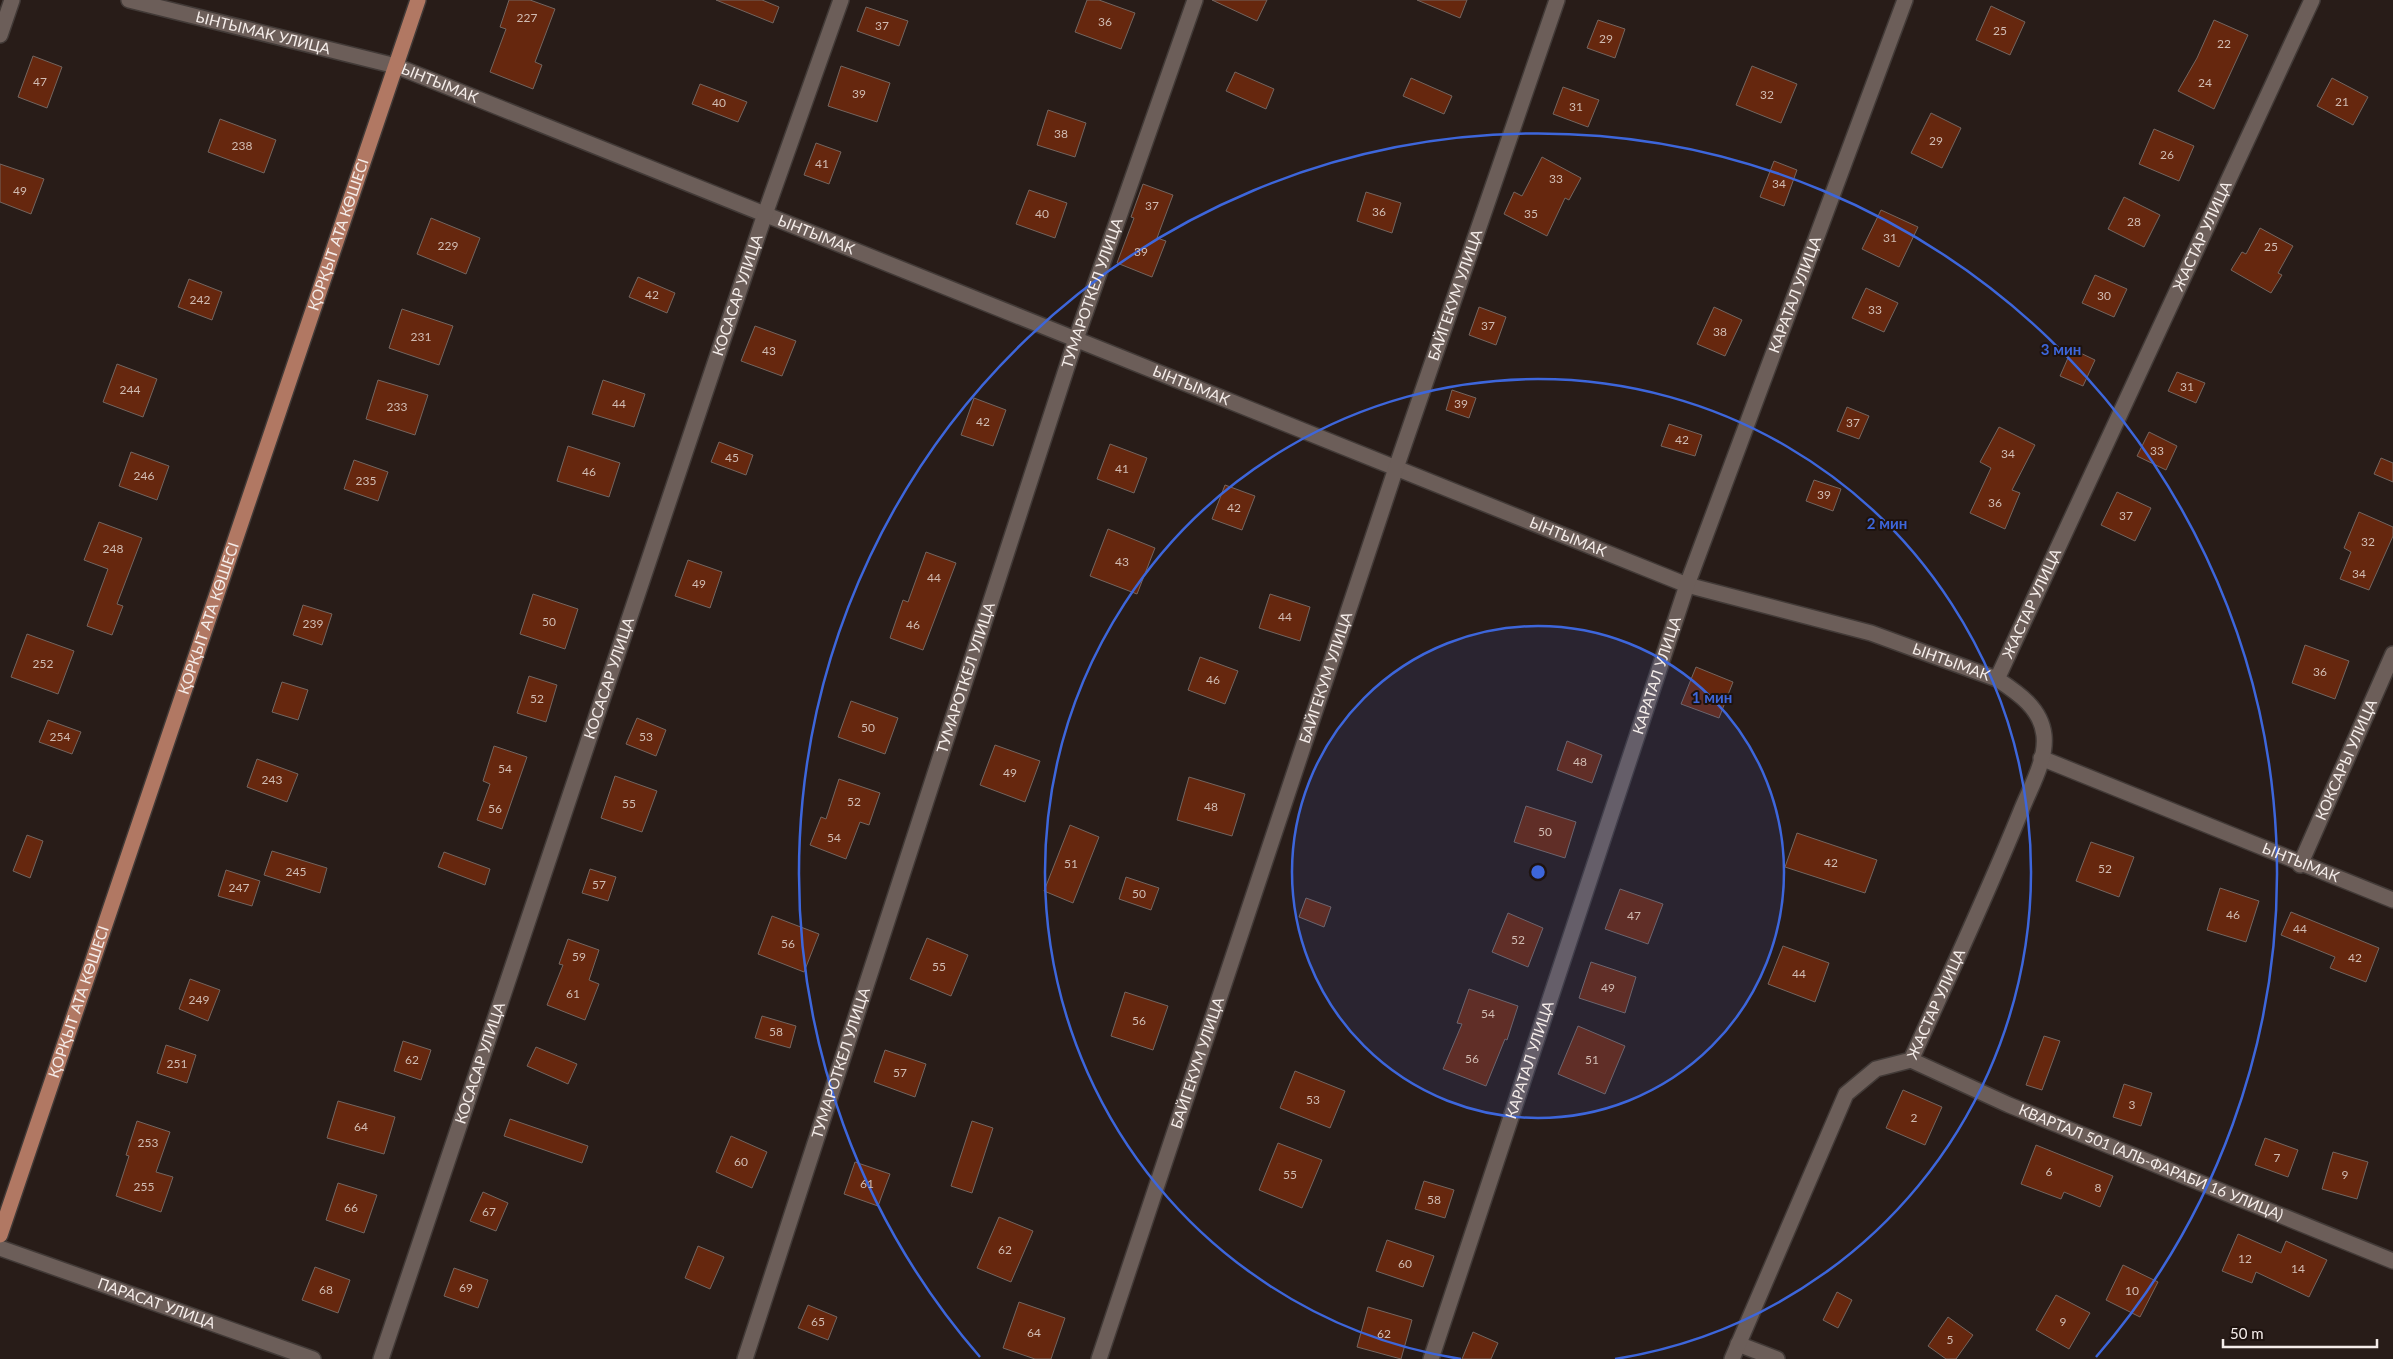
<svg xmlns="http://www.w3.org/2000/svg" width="2393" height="1359" viewBox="0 0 2393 1359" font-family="Lato,sans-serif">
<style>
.building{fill:#66270e;stroke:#73655f}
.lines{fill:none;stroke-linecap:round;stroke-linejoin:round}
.minor-casing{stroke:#423a37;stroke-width:18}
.major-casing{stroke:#423a37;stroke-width:18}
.minor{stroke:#6c5e59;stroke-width:15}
.major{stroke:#b17863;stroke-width:15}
.ring{fill:none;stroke:#3d66db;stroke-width:2.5}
.labels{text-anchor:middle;stroke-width:4;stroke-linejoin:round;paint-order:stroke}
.number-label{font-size:12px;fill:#d1bcb3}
.street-label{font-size:15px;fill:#f5edea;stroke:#1e130f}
.centre{fill:#3d66db;stroke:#1e130f;stroke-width:2.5}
.ring-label{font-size:15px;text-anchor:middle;font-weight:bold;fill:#3d66db;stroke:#1e130f;stroke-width:4;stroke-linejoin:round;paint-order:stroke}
</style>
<rect width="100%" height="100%" fill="#281c18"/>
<path class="building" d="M 509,0 L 530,0 L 555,9 L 535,62 L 542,65 L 533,89 L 490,72 L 506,29 L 500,27 Z
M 716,0 L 762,0 L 779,7 L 773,23 Z
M 1087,0 L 1099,0 L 1135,13 L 1121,49 L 1075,32 Z
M 1212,0 L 1267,0 L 1257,21 Z
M 1417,0 L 1467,0 L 1460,18 Z
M 1991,6 L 2025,22 L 2010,55 L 1976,40 Z
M 866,7 L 908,21 L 899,46 L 857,31 Z
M 1598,20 L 1625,29 L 1615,58 L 1587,48 Z
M 2214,20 L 2248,35 L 2214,109 L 2178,91 L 2197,58 Z
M 33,56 L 62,67 L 47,108 L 18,97 Z
M 841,66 L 890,83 L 877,122 L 828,106 Z
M 1752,66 L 1797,84 L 1781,123 L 1736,105 Z
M 1235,72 L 1274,89 L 1266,109 L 1226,91 Z
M 1411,78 L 1452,96 L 1444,114 L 1403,96 Z
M 2332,78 L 2368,97 L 2353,125 L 2317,106 Z
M 700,84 L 747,102 L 738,122 L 692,104 Z
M 1563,87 L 1599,100 L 1588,127 L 1553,114 Z
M 1048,110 L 1086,123 L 1075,157 L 1037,145 Z
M 1931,113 L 1961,128 L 1942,168 L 1911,153 Z
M 220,119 L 276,140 L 264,173 L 208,152 Z
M 2154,129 L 2194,146 L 2179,181 L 2139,164 Z
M 816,143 L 841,152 L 829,184 L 804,175 Z
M 1542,157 L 1581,178 L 1569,200 L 1565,198 L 1547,236 L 1504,214 L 1514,192 L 1522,196 Z
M 1774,161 L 1797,170 L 1784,206 L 1760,197 Z
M 0,164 L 44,179 L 31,214 L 0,202 Z
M 1143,184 L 1173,195 L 1157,238 L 1166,241 L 1152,277 L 1117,263 L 1134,218 L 1131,217 Z
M 1029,190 L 1067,203 L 1055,238 L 1016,224 Z
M 1366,192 L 1401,203 L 1392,233 L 1357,221 Z
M 2124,197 L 2160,215 L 2144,247 L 2108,229 Z
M 1881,210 L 1918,227 L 1899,267 L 1862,249 Z
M 431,218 L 480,238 L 466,274 L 417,254 Z
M 2260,228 L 2293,246 L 2278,273 L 2282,275 L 2271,293 L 2231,270 L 2242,252 L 2246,254 Z
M 2095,275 L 2127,289 L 2114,317 L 2082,303 Z
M 638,277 L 675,293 L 667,313 L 629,297 Z
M 189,279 L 222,292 L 212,320 L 178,307 Z
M 1866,288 L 1898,303 L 1884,332 L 1852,318 Z
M 1479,307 L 1506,317 L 1496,345 L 1469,335 Z
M 1714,307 L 1742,320 L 1725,356 L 1697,344 Z
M 402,309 L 453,326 L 439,365 L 389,348 Z
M 755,326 L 796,341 L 782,376 L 741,361 Z
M 2072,349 L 2095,360 L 2083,386 L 2060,376 Z
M 117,364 L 157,379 L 143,417 L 103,402 Z
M 2177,372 L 2205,383 L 2196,403 L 2168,391 Z
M 378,380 L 428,395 L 415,435 L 366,419 Z
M 603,380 L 645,394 L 634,427 L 592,414 Z
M 1452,390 L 1476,398 L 1469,418 L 1446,410 Z
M 974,398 L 1006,410 L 993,446 L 961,435 Z
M 1847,407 L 1869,416 L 1859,439 L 1837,431 Z
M 1669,424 L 1702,435 L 1695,456 L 1661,446 Z
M 1999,427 L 2035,445 L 2012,490 L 2020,493 L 2005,529 L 1970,513 L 1991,468 L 1980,462 Z
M 2149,432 L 2177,446 L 2166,470 L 2137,456 Z
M 719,442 L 753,455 L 746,475 L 711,462 Z
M 1110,444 L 1147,458 L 1134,493 L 1097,479 Z
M 568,446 L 620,463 L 609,497 L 557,481 Z
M 131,452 L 169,466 L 157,500 L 119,486 Z
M 2381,458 L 2393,463 L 2393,482 L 2374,474 Z
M 354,460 L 388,472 L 378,501 L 344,489 Z
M 1814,480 L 1841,489 L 1833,511 L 1806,501 Z
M 1225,485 L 1255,496 L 1242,530 L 1212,519 Z
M 2117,492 L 2151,508 L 2135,541 L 2101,525 Z
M 2359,512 L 2393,527 L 2393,536 L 2369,590 L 2340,579 L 2351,552 L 2344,548 Z
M 99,522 L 142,538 L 117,604 L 123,606 L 112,635 L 87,626 L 108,569 L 84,560 Z
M 1108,529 L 1155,548 L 1137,594 L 1090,576 Z
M 926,552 L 956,563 L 923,650 L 890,638 L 903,600 L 908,602 Z
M 688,560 L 722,572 L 710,608 L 675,596 Z
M 533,594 L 578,609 L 565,649 L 520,634 Z
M 1270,594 L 1310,607 L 1300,641 L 1259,628 Z
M 303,605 L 332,614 L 322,645 L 293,635 Z
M 27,634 L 74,651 L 58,694 L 11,677 Z
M 2305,645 L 2349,661 L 2335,699 L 2292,683 Z
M 1200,657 L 1238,671 L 1225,704 L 1188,690 Z
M 1696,667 L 1733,682 L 1719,718 L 1681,704 Z
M 529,676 L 557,685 L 546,722 L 517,713 Z
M 282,682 L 308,690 L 298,720 L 272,712 Z
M 851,701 L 898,718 L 885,754 L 838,737 Z
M 637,718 L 666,730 L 656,756 L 626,744 Z
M 48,720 L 81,732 L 72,754 L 39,742 Z
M 1567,741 L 1602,755 L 1592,783 L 1557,770 Z
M 995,745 L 1040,761 L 1025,802 L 980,785 Z
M 494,746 L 527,757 L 502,829 L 477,820 L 490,784 L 483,781 Z
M 257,759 L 298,774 L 287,802 L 247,787 Z
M 615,776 L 657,791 L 642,832 L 601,818 Z
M 1189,777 L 1245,794 L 1232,836 L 1177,820 Z
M 839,779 L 880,793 L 869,825 L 860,822 L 846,859 L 810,845 L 821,817 L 826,819 Z
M 1526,806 L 1576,822 L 1565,858 L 1514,842 Z
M 1070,825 L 1099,837 L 1073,903 L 1044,891 Z
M 1797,833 L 1877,860 L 1865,893 L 1785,867 Z
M 27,835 L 43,841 L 30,878 L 13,871 Z
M 2091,842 L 2134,857 L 2119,897 L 2076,881 Z
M 272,851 L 327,868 L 320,893 L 264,875 Z
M 444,852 L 490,869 L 485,885 L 438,867 Z
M 590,869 L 616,877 L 608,901 L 582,893 Z
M 226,870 L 260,881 L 252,906 L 218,896 Z
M 1126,877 L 1159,888 L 1151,910 L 1119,899 Z
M 2220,888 L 2259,901 L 2246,942 L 2207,930 Z
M 1620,889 L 1663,904 L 1648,944 L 1605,929 Z
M 1306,898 L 1331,907 L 1324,927 L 1299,917 Z
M 2291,912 L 2379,948 L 2366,982 L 2330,968 L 2335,957 L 2281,935 Z
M 1508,913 L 1543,928 L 1528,967 L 1492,952 Z
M 772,916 L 819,934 L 804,972 L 758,954 Z
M 927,938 L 968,955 L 951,996 L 910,979 Z
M 568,939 L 599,950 L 589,980 L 599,984 L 585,1020 L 547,1005 L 563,965 L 559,964 Z
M 1783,946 L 1829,963 L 1815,1002 L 1768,984 Z
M 1591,962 L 1636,977 L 1625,1013 L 1579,998 Z
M 190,979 L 220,990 L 208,1021 L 179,1009 Z
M 1469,989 L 1518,1006 L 1507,1040 L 1505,1039 L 1486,1086 L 1443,1069 L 1462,1024 L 1457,1023 Z
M 1125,992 L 1168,1006 L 1153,1050 L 1111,1036 Z
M 762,1016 L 796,1026 L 790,1048 L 755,1038 Z
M 1578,1026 L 1625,1046 L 1605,1094 L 1558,1074 Z
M 2044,1036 L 2060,1041 L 2042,1090 L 2026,1085 Z
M 403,1041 L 431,1050 L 421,1080 L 394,1071 Z
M 166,1045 L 196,1055 L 187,1083 L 157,1073 Z
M 536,1047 L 577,1064 L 568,1084 L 527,1066 Z
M 885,1050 L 926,1064 L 915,1097 L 874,1082 Z
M 1295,1071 L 1345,1091 L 1330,1128 L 1280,1108 Z
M 2124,1084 L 2152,1093 L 2141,1126 L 2113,1117 Z
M 1903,1090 L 1942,1107 L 1925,1145 L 1886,1128 Z
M 338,1101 L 395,1117 L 384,1154 L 327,1138 Z
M 510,1119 L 588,1146 L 582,1163 L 504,1136 Z
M 137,1121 L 170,1132 L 156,1172 L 173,1177 L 161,1212 L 116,1196 L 129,1156 L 126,1155 Z
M 972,1121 L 993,1128 L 972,1193 L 951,1186 Z
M 731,1136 L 767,1152 L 752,1188 L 716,1172 Z
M 2265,1138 L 2298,1150 L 2288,1177 L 2255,1165 Z
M 1278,1143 L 1322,1160 L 1302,1208 L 1259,1190 Z
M 2036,1145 L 2113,1176 L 2100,1207 L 2064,1192 L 2061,1199 L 2021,1184 Z
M 2333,1152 L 2368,1162 L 2357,1199 L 2322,1189 Z
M 855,1162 L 890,1174 L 878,1206 L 844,1194 Z
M 1424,1181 L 1454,1190 L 1445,1218 L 1415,1209 Z
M 338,1183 L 377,1195 L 364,1233 L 326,1220 Z
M 483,1192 L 508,1203 L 496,1231 L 470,1221 Z
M 999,1217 L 1033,1231 L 1011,1282 L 977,1268 Z
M 2238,1234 L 2281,1253 L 2286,1241 L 2327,1260 L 2309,1297 L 2256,1272 L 2252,1283 L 2222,1271 Z
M 1387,1240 L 1434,1256 L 1423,1287 L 1376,1271 Z
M 698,1246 L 724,1257 L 710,1289 L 685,1278 Z
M 2123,1265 L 2158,1282 L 2140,1317 L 2106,1300 Z
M 315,1267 L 350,1280 L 338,1313 L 302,1300 Z
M 454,1268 L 488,1280 L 478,1308 L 444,1296 Z
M 1837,1292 L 1852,1300 L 1838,1328 L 1823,1320 Z
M 2056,1295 L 2090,1313 L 2069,1349 L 2036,1330 Z
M 1019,1302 L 1065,1318 L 1051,1359 L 1035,1359 L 1003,1348 Z
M 808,1305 L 837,1317 L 828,1340 L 798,1328 Z
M 1368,1307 L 1412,1320 L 1401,1359 L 1357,1347 Z
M 1948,1317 L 1973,1335 L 1956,1359 L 1946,1359 L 1928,1346 Z
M 1473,1332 L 1498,1343 L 1491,1359 L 1462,1359 Z"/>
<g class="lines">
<defs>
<g id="minor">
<path id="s1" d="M 129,0 L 396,66 L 1687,585 L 1871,633 L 1997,679"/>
<path d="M 0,35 L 12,0"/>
<path id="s2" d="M 2041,758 L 2393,900"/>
<path id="s3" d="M 2300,865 L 2393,654"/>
<path id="s4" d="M 1911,1060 L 2009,1105 L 2393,1261"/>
<path id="s5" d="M 0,1248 L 313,1359"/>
<path d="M 1738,1344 L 1777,1359"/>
<path id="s6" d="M 381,1359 L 765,214 L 841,0"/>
<path id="s7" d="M 745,1359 L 1076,339 L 1195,0"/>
<path id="s8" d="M 1099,1359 L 1396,468 L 1557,0"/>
<path id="s9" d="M 1431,1359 L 1687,585 L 1905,0"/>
<path id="s10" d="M 1732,1359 L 1846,1094 L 1876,1069 L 1911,1060 C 1948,978 1987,895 2021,811 C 2030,788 2047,760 2044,735 C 2041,708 2018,693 1997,679 L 2312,0"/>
</g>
<g id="major">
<path id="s11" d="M 0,1235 L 418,0"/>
</g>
</defs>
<use href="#minor" class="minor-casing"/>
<use href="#major" class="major-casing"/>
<use href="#minor" class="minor"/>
<use href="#major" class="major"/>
</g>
<circle cx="1538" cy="872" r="246" fill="#3d66db" fill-opacity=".12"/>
<g class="ring">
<circle cx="1538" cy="872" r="246"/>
<path d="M1461 1359A493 493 0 1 1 1615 1359"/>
<path d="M980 1357A739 739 0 1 1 2096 1357"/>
</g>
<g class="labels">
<g class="number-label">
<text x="527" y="22">227</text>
<text x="1105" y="26">36</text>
<text x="882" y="30">37</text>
<text x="2000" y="35">25</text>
<text x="1606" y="43">29</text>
<text x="2224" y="48">22</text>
<text x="40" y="86">47</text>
<text x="2205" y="87">24</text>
<text x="859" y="98">39</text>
<text x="1767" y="99">32</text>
<text x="2342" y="106">21</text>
<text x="719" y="107">40</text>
<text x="1576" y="111">31</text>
<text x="1061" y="138">38</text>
<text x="1936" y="145">29</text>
<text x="242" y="150">238</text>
<text x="2167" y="159">26</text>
<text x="822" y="168">41</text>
<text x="1556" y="183">33</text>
<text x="1779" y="188">34</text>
<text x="20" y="195">49</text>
<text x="1152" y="210">37</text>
<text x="1379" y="216">36</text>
<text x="1042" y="218">40</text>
<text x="1531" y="218">35</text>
<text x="2134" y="226">28</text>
<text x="1890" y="242">31</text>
<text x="448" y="250">229</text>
<text x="2271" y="251">25</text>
<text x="1141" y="256">39</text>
<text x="652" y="299">42</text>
<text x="2104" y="300">30</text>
<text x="200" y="304">242</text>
<text x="1875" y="314">33</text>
<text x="1488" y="330">37</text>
<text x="1720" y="336">38</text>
<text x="421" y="341">231</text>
<text x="769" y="355">43</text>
<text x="2187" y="391">31</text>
<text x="130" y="394">244</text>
<text x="619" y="408">44</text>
<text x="1461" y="408">39</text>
<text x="397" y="411">233</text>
<text x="983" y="426">42</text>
<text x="1853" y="427">37</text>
<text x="1682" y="444">42</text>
<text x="2157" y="455">33</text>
<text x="2008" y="458">34</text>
<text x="732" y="462">45</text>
<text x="1122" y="473">41</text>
<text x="589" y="476">46</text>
<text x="144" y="480">246</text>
<text x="366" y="485">235</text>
<text x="1824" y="499">39</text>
<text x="1995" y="507">36</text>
<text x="1234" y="512">42</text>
<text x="2126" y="520">37</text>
<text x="2368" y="546">32</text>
<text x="113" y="553">248</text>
<text x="1122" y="566">43</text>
<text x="2359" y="578">34</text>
<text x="934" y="582">44</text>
<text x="699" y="588">49</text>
<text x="1285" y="621">44</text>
<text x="549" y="626">50</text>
<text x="313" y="628">239</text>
<text x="913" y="629">46</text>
<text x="43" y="668">252</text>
<text x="2320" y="676">36</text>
<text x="1213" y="684">46</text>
<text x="537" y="703">52</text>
<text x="868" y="732">50</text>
<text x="60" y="741">254</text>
<text x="646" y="741">53</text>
<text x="1580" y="766">48</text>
<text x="505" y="773">54</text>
<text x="1010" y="777">49</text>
<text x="272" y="784">243</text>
<text x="854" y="806">52</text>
<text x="629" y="808">55</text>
<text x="1211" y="811">48</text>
<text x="495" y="813">56</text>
<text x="1545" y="836">50</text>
<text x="834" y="842">54</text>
<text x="1831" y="867">42</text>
<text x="1071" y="868">51</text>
<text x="2105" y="873">52</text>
<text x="296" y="876">245</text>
<text x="599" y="889">57</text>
<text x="239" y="892">247</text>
<text x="1139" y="898">50</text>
<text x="2233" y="919">46</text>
<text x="1634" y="920">47</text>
<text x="2300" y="933">44</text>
<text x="1518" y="944">52</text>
<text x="788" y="948">56</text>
<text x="579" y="961">59</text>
<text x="2355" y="962">42</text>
<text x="939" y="971">55</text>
<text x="1799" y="978">44</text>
<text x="1608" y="992">49</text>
<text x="573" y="998">61</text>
<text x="199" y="1004">249</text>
<text x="1488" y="1018">54</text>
<text x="1139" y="1025">56</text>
<text x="776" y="1036">58</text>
<text x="1472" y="1063">56</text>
<text x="412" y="1064">62</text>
<text x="1592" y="1064">51</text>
<text x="177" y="1068">251</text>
<text x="900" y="1077">57</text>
<text x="1313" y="1104">53</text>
<text x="2132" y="1109">3</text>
<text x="1914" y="1122">2</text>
<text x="361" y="1131">64</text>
<text x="148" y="1147">253</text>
<text x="2277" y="1162">7</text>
<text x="741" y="1166">60</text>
<text x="2049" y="1176">6</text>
<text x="1290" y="1179">55</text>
<text x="2345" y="1179">9</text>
<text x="867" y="1188">61</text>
<text x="144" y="1191">255</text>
<text x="2098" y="1192">8</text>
<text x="1434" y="1204">58</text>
<text x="351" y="1212">66</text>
<text x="489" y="1216">67</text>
<text x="1005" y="1254">62</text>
<text x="2245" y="1263">12</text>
<text x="1405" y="1268">60</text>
<text x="2298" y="1273">14</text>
<text x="466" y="1292">69</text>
<text x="326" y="1294">68</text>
<text x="2132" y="1295">10</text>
<text x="818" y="1326">65</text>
<text x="2063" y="1326">9</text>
<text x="1034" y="1337">64</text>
<text x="1384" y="1338">62</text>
<text x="1950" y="1344">5</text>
</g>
<g class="street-label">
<text dy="5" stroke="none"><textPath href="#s1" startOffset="138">ЫНТЫМАК УЛИЦА</textPath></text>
<text dy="5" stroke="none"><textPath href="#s1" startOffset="322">ЫНТЫМАК</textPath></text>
<text dy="5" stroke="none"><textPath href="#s11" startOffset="1056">ҚОРҚЫТ АТА КӨШЕСІ</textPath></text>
<text dy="5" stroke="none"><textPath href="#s1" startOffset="728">ЫНТЫМАК</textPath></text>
<text dy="5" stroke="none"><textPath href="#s10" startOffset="1280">ЖАСТАР УЛИЦА</textPath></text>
<text dy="5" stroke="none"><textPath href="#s7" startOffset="1121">ТУМАРОТКЕЛ УЛИЦА</textPath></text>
<text dy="5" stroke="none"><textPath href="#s6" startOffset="1122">КОСАСАР УЛИЦА</textPath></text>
<text dy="5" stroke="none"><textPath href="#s8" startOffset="1122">БАЙГЕКУМ УЛИЦА</textPath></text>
<text dy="5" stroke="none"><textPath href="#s9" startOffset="1125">КАРАТАЛ УЛИЦА</textPath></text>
<text dy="5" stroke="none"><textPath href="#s1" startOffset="1132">ЫНТЫМАК</textPath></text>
<text dy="5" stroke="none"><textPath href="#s1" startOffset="1538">ЫНТЫМАК</textPath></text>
<text dy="5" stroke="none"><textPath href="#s10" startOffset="875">ЖАСТАР УЛИЦА</textPath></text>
<text dy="5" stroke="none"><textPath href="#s11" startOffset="651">ҚОРҚЫТ АТА КӨШЕСІ</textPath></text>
<text dy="5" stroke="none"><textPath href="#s1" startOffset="1942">ЫНТЫМАК</textPath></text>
<text dy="5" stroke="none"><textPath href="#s9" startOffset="720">КАРАТАЛ УЛИЦА</textPath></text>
<text dy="5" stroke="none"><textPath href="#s7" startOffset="716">ТУМАРОТКЕЛ УЛИЦА</textPath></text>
<text dy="5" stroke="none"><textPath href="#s6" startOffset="718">КОСАСАР УЛИЦА</textPath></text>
<text dy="5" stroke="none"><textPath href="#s8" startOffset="718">БАЙГЕКУМ УЛИЦА</textPath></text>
<text dy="5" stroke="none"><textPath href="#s3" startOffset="115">КОКСАРЫ УЛИЦА</textPath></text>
<text dy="5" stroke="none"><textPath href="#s2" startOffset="280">ЫНТЫМАК</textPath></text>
<text dy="5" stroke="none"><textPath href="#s11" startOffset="246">ҚОРҚЫТ АТА КӨШЕСІ</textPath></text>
<text dy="5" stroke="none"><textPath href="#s10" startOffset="425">ЖАСТАР УЛИЦА</textPath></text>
<text dy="5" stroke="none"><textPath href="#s9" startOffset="315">КАРАТАЛ УЛИЦА</textPath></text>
<text dy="5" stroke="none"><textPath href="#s6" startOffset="312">КОСАСАР УЛИЦА</textPath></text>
<text dy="5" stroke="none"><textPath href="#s7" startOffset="311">ТУМАРОТКЕЛ УЛИЦА</textPath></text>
<text dy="5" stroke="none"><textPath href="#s8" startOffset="312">БАЙГЕКУМ УЛИЦА</textPath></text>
<text dy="5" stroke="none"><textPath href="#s4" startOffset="261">КВАРТАЛ 501 (АЛЬ-ФАРАБИ 16 УЛИЦА)</textPath></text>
<text dy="5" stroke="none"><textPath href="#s5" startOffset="166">ПАРАСАТ УЛИЦА</textPath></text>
</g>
</g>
<circle cx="1538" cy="872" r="8" class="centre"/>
<g class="ring-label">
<text x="2061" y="355">3 мин</text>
<text x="1887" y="529">2 мин</text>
<text x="1712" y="703">1 мин</text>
</g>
<path d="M2223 1339v8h154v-8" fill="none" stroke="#f5edea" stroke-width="2.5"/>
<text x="2230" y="1339" font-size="15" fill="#f5edea" stroke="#1e130f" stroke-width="4" paint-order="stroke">50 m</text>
</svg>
